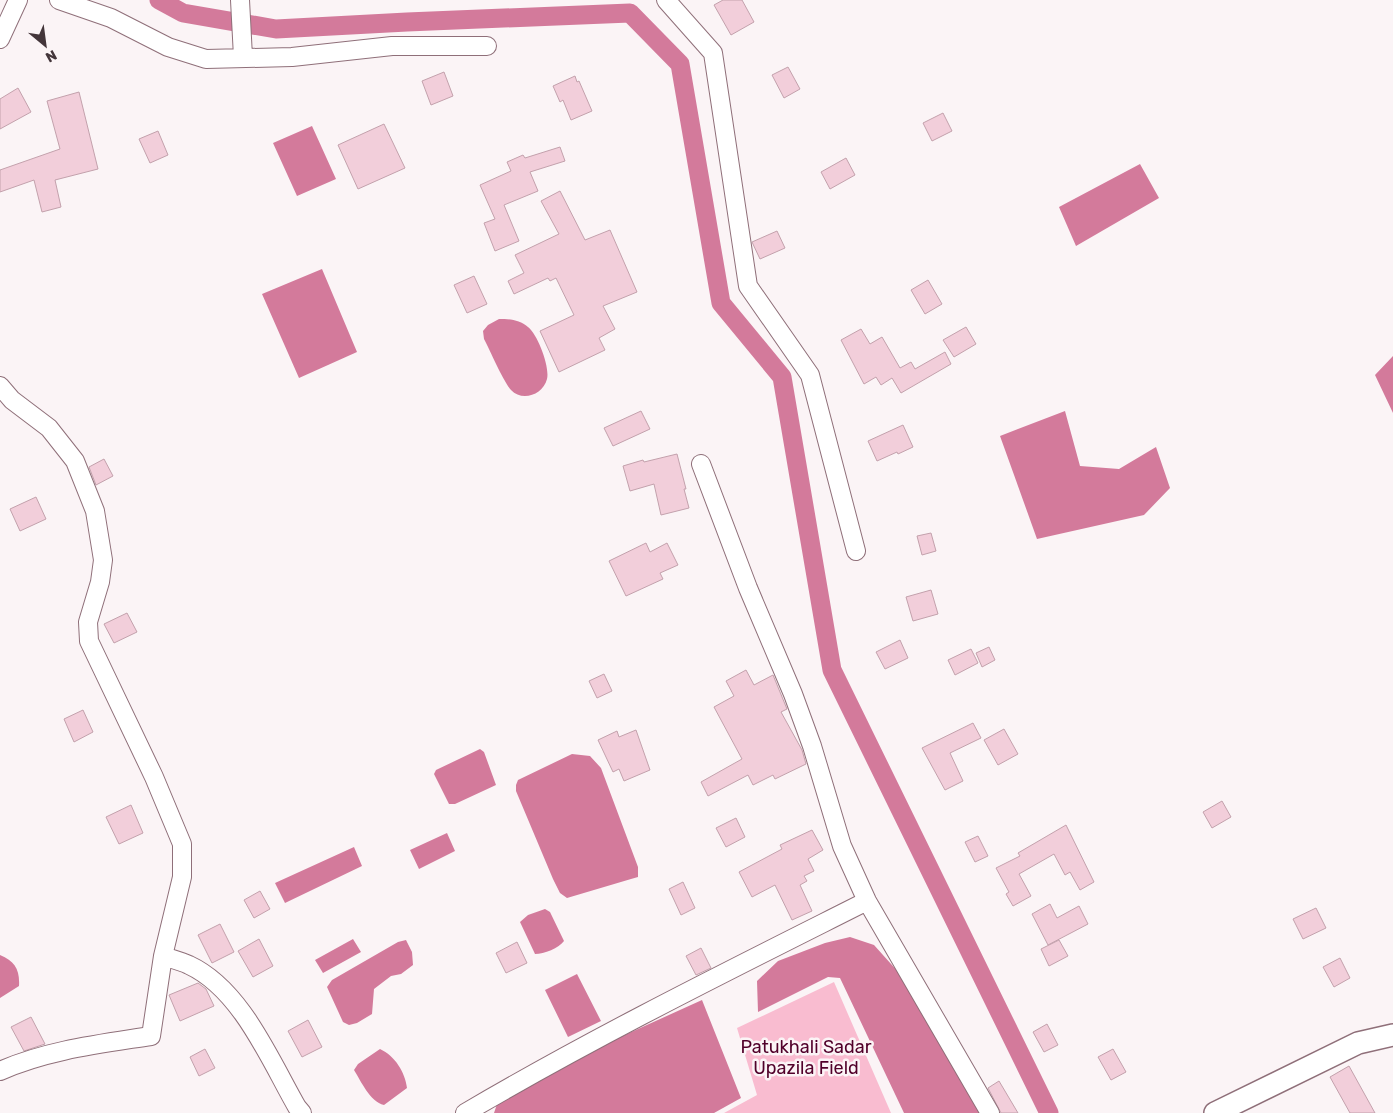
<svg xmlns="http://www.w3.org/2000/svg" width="1393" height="1113" viewBox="0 0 1393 1113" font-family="Rubik,sans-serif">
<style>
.green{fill:#f9bcd0}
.water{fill:#d37a9b}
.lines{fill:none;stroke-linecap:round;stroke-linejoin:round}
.canal{stroke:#d37a9b;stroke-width:19}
.building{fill:#f2ceda;stroke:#c3a1ac}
.minor-casing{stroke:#8f6f79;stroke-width:20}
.tertiary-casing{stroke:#8f6f79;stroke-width:24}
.minor{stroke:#fff;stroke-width:18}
.tertiary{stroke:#fff;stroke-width:21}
.labels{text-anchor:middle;stroke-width:5;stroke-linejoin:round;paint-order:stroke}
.park-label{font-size:18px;fill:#51002a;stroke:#fbf4f6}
</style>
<rect width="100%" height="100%" fill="#fbf4f6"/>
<path class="green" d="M 834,982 L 891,1113 L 724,1113 L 757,1095 L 737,1028 Z"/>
<path class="water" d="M 312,126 L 336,179 L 297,196 L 273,143 Z
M 1140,164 L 1159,198 L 1076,246 L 1059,207 Z
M 322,269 L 357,352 L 299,378 L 262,294 Z
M 499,319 C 510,319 520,320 528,327 C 538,335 550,367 547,379 C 543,395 522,402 511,390 C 502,379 491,352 484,339 L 483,331 L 488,325 Z
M 1393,356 L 1393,413 L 1375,375 Z
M 1065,411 L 1080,466 L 1119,469 L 1156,447 L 1170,488 L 1144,515 L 1037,539 L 1000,436 Z
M 480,749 L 484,752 L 496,785 L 455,804 L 449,804 L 434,774 L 436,770 Z
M 572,754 L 590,756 L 601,768 L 638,867 L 638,877 L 631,879 L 567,898 L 560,893 L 553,879 L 516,791 L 516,785 L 518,780 Z
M 447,833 L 455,851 L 419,869 L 410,850 Z
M 354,847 L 362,866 L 285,903 L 275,883 Z
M 545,909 L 550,912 L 564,941 C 559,948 544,954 535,954 L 520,922 L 528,915 Z
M 850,937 L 874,945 L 909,984 L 981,1113 L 904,1113 L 840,978 L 828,977 L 758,1012 L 757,981 L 778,961 L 825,943 Z
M 353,939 L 361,952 L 323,973 L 315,960 Z
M 406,940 L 412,952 L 413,965 L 401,974 L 391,976 L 374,989 L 372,1014 L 357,1023 L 349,1025 L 343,1022 L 327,987 L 332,980 L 398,942 Z
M 0,955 C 15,961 20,970 19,986 L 0,998 Z
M 577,974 L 601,1021 L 568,1037 L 545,990 Z
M 702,1000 L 741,1098 L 714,1113 L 494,1113 L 498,1101 L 563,1063 Z
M 380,1049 C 395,1056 405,1072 407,1088 L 384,1105 C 370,1102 361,1081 354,1070 L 358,1064 Z"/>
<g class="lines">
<path class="canal" d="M 159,0 L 183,13 L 276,29 L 407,22 L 630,13 L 680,64 L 721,303 L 782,377 L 832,670 L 1049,1113"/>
</g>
<path class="building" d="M 723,0 L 742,0 L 754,22 L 731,35 L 714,5 Z
M 788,67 L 800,89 L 784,98 L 772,75 Z
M 444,72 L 453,96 L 431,105 L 422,81 Z
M 575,76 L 577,82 L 579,81 L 592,111 L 571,120 L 563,100 L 560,102 L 553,86 Z
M 18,88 L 31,112 L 0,129 L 0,99 Z
M 79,92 L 98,169 L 55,180 L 61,207 L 42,212 L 34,180 L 0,192 L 0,170 L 60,149 L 47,101 Z
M 943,113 L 952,131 L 932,141 L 923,123 Z
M 384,124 L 405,168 L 358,189 L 338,145 Z
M 158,131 L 168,155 L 150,163 L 139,139 Z
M 560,147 L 565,161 L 530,172 L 538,191 L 504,205 L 519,241 L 495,251 L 484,223 L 495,219 L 480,185 L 511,171 L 507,162 L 523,155 L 525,158 Z
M 846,158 L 855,175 L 830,189 L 821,172 Z
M 560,191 L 585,240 L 610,230 L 637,292 L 603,306 L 615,329 L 599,338 L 605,350 L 559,372 L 540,331 L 574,315 L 556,278 L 550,281 L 548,278 L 514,294 L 508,281 L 524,273 L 515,255 L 559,234 L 541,201 Z
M 777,231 L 785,248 L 760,259 L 752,242 Z
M 474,276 L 487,304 L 467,313 L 454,285 Z
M 928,280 L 942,304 L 925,314 L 911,290 Z
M 966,327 L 976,344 L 954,357 L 943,340 Z
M 861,329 L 870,344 L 882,337 L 900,368 L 911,362 L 915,369 L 945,352 L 951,364 L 901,393 L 892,378 L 881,385 L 876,377 L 864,384 L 841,340 Z
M 641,411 L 650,429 L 613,446 L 604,428 Z
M 903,425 L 913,447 L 898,454 L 897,452 L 877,461 L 868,441 Z
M 677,454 L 686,489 L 684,489 L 689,508 L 661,515 L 654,484 L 630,491 L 623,466 L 643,460 L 644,462 Z
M 104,459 L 113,476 L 96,485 L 89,467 Z
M 36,497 L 46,519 L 20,531 L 10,509 Z
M 931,533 L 936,551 L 922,555 L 917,536 Z
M 646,543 L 650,552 L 667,543 L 678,565 L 660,573 L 663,579 L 626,596 L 609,561 Z
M 931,590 L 938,614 L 913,621 L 906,597 Z
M 127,613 L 137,632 L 114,643 L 104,624 Z
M 900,640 L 908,658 L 885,669 L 876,652 Z
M 989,647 L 995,660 L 982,667 L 976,653 Z
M 971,649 L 978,663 L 955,675 L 948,660 Z
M 746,670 L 754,685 L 773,675 L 787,709 L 781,712 L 802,750 L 806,764 L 775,779 L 773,775 L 753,785 L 748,775 L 708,796 L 701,782 L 742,759 L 714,707 L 734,696 L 726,681 Z
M 604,674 L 612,691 L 597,698 L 589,681 Z
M 83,710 L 93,732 L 74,742 L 64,719 Z
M 973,723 L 981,738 L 950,753 L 963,781 L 945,790 L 922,748 Z
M 1004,729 L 1018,754 L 998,765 L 984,740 Z
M 636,730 L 650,770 L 624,781 L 619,769 L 613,772 L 598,740 L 617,731 L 619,737 Z
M 1222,801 L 1231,817 L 1212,828 L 1203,812 Z
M 131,805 L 143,833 L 119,844 L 106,817 Z
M 736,818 L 745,837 L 726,847 L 716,828 Z
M 1066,825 L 1094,882 L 1080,890 L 1070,872 L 1065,875 L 1054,854 L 1019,874 L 1031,896 L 1013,906 L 1006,894 L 1009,892 L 996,868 L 1020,856 L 1018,853 Z
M 812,830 L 823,850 L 808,859 L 814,871 L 804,876 L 807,881 L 800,885 L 812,911 L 792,920 L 775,885 L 752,897 L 739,872 L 782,849 L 780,845 Z
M 978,836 L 988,856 L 975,862 L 965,842 Z
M 683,882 L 695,908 L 681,915 L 669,889 Z
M 260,891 L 270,909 L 254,918 L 244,900 Z
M 1050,904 L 1057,918 L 1079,906 L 1088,924 L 1048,945 L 1032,914 Z
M 1316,908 L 1326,928 L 1303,939 L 1293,919 Z
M 220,924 L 234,952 L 212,963 L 198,935 Z
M 259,939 L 273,966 L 253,977 L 238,951 Z
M 1059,940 L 1068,956 L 1049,966 L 1041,949 Z
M 517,942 L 527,963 L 506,973 L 496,953 Z
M 701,948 L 711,968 L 696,975 L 686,956 Z
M 1340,958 L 1350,978 L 1334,987 L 1323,967 Z
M 198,983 L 206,989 L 214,1006 L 180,1021 L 169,995 Z
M 31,1017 L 45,1044 L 24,1051 L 11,1027 Z
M 308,1020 L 322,1047 L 302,1057 L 288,1031 Z
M 1047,1024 L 1058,1045 L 1044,1052 L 1033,1032 Z
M 205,1049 L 215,1068 L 199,1076 L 190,1057 Z
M 1113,1049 L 1126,1072 L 1111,1080 L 1098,1057 Z
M 1349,1066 L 1375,1113 L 1350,1113 L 1330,1077 Z
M 999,1081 L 1018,1113 L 1001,1113 L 988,1088 Z"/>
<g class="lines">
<defs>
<path id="minor" d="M 59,0 L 111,18 L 168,47 L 206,59 L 292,57 L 392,46 L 487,46
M 240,0 L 243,57
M 666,0 L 713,53 L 748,286 L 810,375 L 856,551
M 0,39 L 18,0
M 0,386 L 12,400 L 49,428 L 75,461 L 95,511 L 103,560 L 100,582 L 88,622 L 89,641 L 154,777 L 182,844 L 182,877 L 163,956 L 151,1036 C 100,1044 47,1050 0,1071
M 701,464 L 748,588 L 793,694 L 812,746 L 842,846 L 867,901 L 990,1113
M 163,956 C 172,959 181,961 189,965 C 241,989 270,1060 297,1107 L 302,1113
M 465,1113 C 596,1036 732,969 867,901"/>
<path id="tertiary" d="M 1215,1113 L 1358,1043 L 1393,1035"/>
</defs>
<use href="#minor" class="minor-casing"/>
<use href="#tertiary" class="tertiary-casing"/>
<use href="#minor" class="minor"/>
<use href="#tertiary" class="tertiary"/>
</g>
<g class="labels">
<g class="park-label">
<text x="806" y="1053">Patukhali Sadar<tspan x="806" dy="21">Upazila Field</tspan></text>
</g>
</g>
<g transform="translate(45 45) rotate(151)" stroke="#fbf4f6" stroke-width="4" paint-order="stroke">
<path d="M0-4L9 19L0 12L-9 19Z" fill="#43353a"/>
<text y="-8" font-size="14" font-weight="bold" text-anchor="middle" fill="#43353a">N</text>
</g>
</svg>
